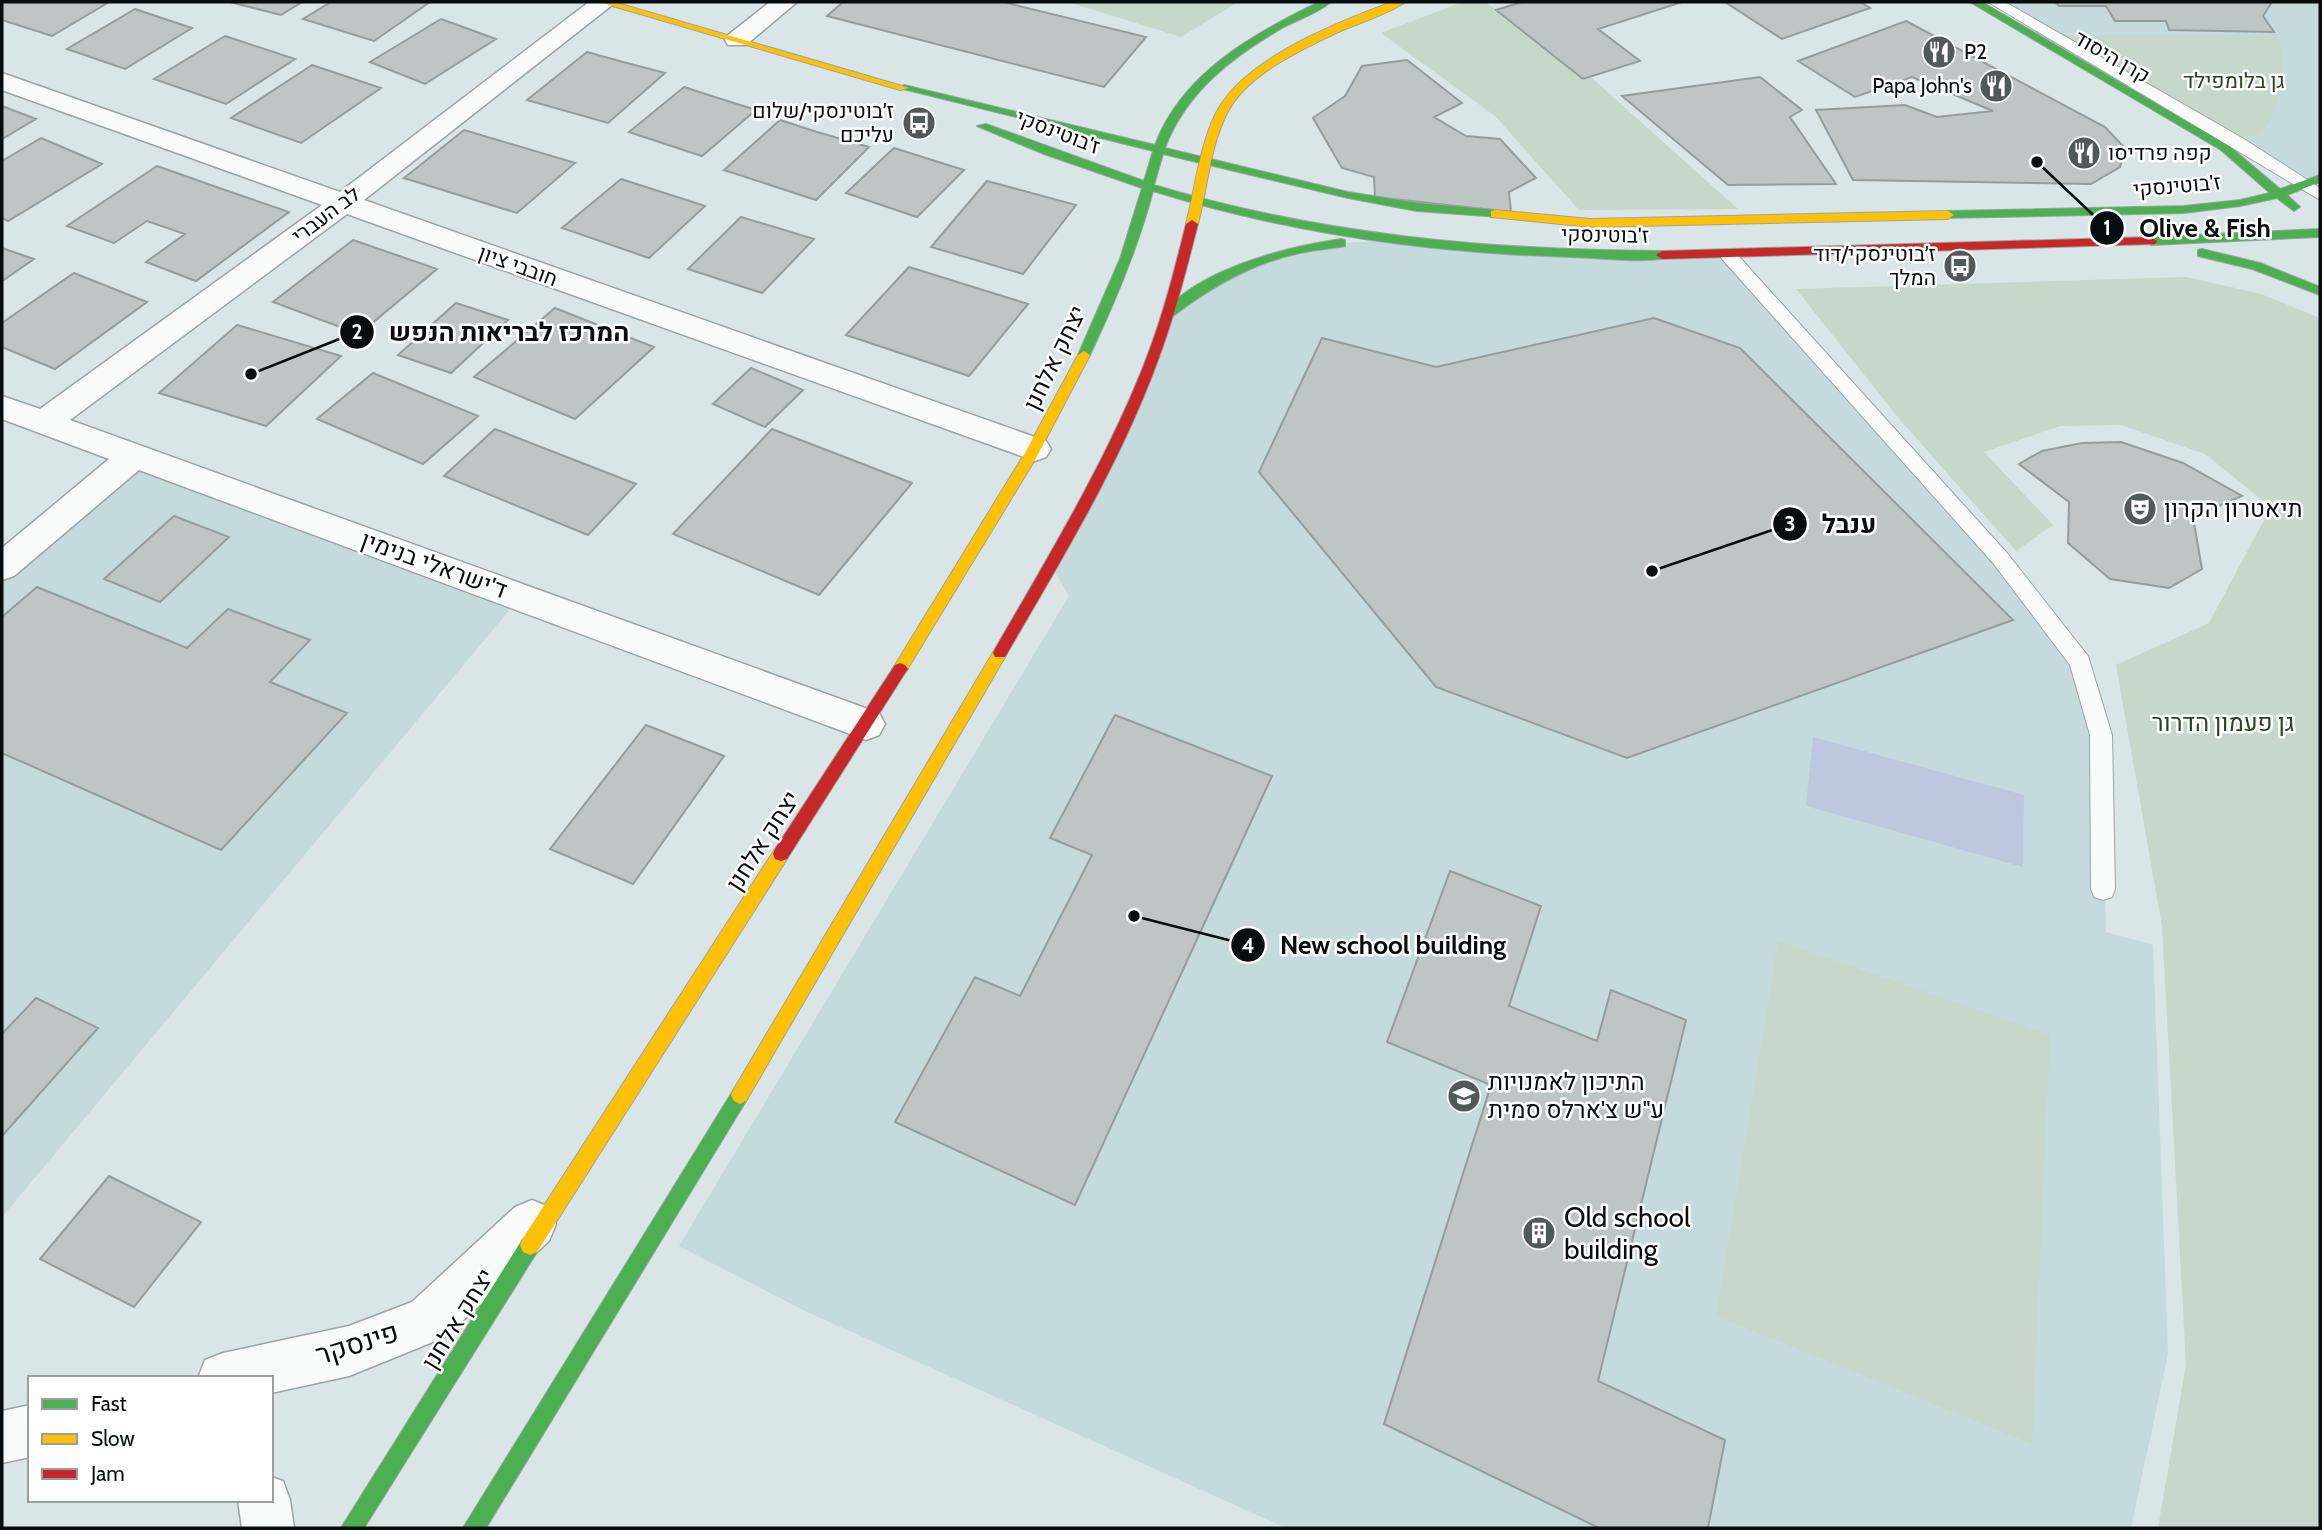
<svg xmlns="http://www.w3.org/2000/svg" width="2322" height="1530" viewBox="0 0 2322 1530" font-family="Cabin,Heebo,sans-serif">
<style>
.built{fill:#c5dadd}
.green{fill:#c7d7ca}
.water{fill:#bdc8df}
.building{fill:#bdc6c5;stroke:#959d9c;stroke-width:2}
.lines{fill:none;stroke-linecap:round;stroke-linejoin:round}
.lane-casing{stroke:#9ba4a5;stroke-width:2}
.street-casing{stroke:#9ba4a5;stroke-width:3}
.fast-casing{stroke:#9ba4a5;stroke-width:2}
.slow-casing{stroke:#9ba4a5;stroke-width:2}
.jam-casing{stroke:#9ba4a5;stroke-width:2}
.lane{fill:#f9fbfb;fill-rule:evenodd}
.street{fill:#f9fbfb;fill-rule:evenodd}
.fast{fill:#4caf50;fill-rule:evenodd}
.slow{fill:#ffc107;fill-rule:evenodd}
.jam{fill:#c62828;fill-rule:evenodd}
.labels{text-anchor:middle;stroke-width:5;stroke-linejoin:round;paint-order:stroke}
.far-poi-label{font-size:21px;fill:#060d0e;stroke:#fff;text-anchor:end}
.far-street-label{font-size:21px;fill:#060d0e;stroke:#fff}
.far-park-label{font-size:21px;fill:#26461c;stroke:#fff}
.street-label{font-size:24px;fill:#060d0e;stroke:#fff}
.poi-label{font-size:24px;fill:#060d0e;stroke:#fff;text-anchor:start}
.park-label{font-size:24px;fill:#26461c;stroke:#fff}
.near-poi-label{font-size:28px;fill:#060d0e;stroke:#fff;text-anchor:start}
.near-street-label{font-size:28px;fill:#060d0e;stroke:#fff}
.leader{fill:none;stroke:#060d0e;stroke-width:2.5}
.callout-dot{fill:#060d0e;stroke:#fff;stroke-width:2.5}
.mark-label{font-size:21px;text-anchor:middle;font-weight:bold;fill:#fff}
.callout-label{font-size:26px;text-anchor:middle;font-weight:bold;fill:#060d0e;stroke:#fff;stroke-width:5;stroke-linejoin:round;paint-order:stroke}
</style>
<rect width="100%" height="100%" fill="#d9e5e6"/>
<path class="built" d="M 1995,2 L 2320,2 L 2320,178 L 2306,185 L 2238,142 Z
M 1393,240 L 1728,255 L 2080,662 L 2101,735 L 2106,932 L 2153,945 L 2168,1354 L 2131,1528 L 1286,1528 L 805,1311 L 679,1246 L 1069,596 L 1051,565 L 1169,313 L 1203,284 L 1328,244 Z
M 134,466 L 511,608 L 2,1217 L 2,580 Z"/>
<path class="green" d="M 1068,2 L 1238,2 L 1181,37 Z
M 1463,2 L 1485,2 L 1584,71 L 1738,209 L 1579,210 L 1495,116 L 1381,33 Z
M 2064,35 L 2277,35 C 2289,67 2282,109 2260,135 L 2239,137 Z
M 2187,277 L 2261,294 L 2320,318 L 2320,1528 L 2158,1528 L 2186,1364 L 2162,926 L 2116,665 L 2209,623 L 2271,507 L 2205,454 L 2121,425 L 2060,426 L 1984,452 L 2053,525 L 2016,551 L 1901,421 L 1796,289 Z
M 1778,941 L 2050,1035 L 2032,1444 L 1716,1316 Z"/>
<path class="water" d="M 1813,737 L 2024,795 L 2023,867 L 1806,806 Z"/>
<path class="building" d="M 2,2 L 109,2 L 52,36 L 2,20 Z
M 230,2 L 302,2 L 281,15 Z
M 331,2 L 430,2 L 374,41 L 303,19 Z
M 843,2 L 1003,2 L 1146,37 L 1104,87 L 827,16 Z
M 1522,2 L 1677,2 L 1679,3 L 1598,29 L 1640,61 L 1583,79 L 1496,10 Z
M 1725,2 L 1860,2 L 1870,8 L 1782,39 Z
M 2055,2 L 2272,2 L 2263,16 L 2274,32 L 2169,30 L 2166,21 L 2115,21 L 2106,6 L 2059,6 Z
M 135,9 L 192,28 L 125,69 L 67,49 Z
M 441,19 L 496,39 L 425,84 L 370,62 Z
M 1906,21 L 2105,127 L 2125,148 L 2120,167 L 2091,184 L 1853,180 L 1816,110 L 1905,105 L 1937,117 L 1993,111 L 1912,77 L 1855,97 L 1798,61 Z
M 225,36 L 295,59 L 226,104 L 154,79 Z
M 587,52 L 623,62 L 665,73 L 608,123 L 527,100 Z
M 1407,60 L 1462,103 L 1434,117 L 1466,136 L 1500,139 L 1536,178 L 1509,192 L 1511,212 L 1375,197 L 1374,177 L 1342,168 L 1313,118 L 1345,96 L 1362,66 Z
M 312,65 L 381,88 L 301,143 L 231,118 Z
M 1760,77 L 1802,110 L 1790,117 L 1836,184 L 1728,185 L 1622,96 Z
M 684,87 L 718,98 L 756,110 L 702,156 L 629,132 Z
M 2,106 L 36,119 L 2,139 Z
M 780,120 L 817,132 L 869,147 L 816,200 L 724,170 Z
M 464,130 L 575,163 L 517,213 L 404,178 Z
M 41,138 L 102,164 L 8,221 L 2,218 L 2,161 Z
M 894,148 L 932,160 L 964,170 L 917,217 L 846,193 Z
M 157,166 L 225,190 L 289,212 L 196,281 L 146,262 L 185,234 L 147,221 L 114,243 L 67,226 Z
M 621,179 L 705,206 L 649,258 L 562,228 Z
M 987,181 L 1076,205 L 1023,274 L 931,247 Z
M 741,217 L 814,239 L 762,293 L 688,269 Z
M 353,240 L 437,269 L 359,334 L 273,302 Z
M 2,248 L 34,259 L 2,281 Z
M 909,267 L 1028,304 L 969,376 L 846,335 Z
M 74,273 L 147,302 L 55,369 L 2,347 L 2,323 Z
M 456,303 L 508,320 L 451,373 L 398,355 Z
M 555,308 L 654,347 L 575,419 L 474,377 Z
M 1654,318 L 1740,348 L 2013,620 L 1627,758 L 1436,687 L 1259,472 L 1322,338 L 1436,367 Z
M 237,325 L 341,356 L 266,426 L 159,393 Z
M 751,368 L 803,390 L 765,427 L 713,404 Z
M 373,373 L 478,416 L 423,464 L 317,419 Z
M 495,429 L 636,484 L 588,535 L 444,476 Z
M 772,429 L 912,483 L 819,595 L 673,534 Z
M 2121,442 L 2183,463 L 2242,496 L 2193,517 L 2202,569 L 2169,588 L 2110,579 L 2068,543 L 2069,502 L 2019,464 L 2042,451 L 2082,443 Z
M 174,516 L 229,537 L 160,602 L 104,579 Z
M 37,587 L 187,648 L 228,609 L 310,640 L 270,682 L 347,713 L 221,850 L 2,753 L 2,617 Z
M 1115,715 L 1272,776 L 1075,1205 L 895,1122 L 975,977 L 1020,996 L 1092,855 L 1050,838 Z
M 646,725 L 724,756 L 633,884 L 550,849 Z
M 1450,871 L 1541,906 L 1509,1006 L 1597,1041 L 1611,990 L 1686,1020 L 1598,1381 L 1725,1440 L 1708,1528 L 1599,1528 L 1384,1424 L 1491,1085 L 1387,1042 Z
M 36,998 L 98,1028 L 2,1136 L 2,1034 Z
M 109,1176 L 201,1222 L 134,1307 L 40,1259 Z"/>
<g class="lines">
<defs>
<path id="lane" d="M 1988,2 L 2005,2 L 2244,139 L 2320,188 L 2320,200 Z
M 1728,250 L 1734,251 L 2007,553 L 2088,656 L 2112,735 L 2115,889 L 2112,897 L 2103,900 L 2094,897 L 2091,889 L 2090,735 L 2070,665 L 1993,563 L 1722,259 L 1719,255 L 1722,251 Z"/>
<path id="street" d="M 589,2 L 616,2 L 364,200 L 1046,441 L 1051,449 L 1046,457 L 1035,461 L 1024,457 L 347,214 L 70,420 L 879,713 L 885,724 L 879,735 L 866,740 L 853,735 L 139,470 L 14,576 L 2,580 L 2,548 L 109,459 L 2,419 L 2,396 L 40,409 L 322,205 L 2,90 L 2,73 L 340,192 Z
M 770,2 L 797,2 L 746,45 L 728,45 L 725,40 L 728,35 Z
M 532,1200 L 549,1207 L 556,1224 L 549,1241 L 445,1337 L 349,1376 L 271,1393 L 271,1378 L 198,1378 L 205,1360 L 223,1353 L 349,1326 L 412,1302 L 515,1207 Z
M 30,1405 L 30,1457 L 2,1463 L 2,1411 Z
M 271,1477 L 283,1481 L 290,1500 L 294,1528 L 242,1528 L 238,1500 L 271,1500 Z"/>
<path id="fast" d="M 1319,2 L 1331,2 C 1318,13 1299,19 1284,27 C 1233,56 1186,92 1165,148 L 1348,192 L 1417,203 L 1495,210 L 1499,211 L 1499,217 L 1417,211 L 1348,198 L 1163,154 L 1154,185 C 1320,235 1490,250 1662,251 L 1666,252 L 1666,258 C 1639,263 1599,258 1571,257 C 1429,253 1288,233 1153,191 C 1138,248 1115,302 1090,355 L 1084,359 L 1078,355 L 1120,259 L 1142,188 L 1044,154 L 977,126 L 986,124 L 1144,181 L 1153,151 L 899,88 L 904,85 L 1155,145 C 1182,73 1253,34 1319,2 Z
M 1970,2 L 1982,2 L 2229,146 L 2280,189 L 2320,175 L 2320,182 L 2287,195 L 2300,207 L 2294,211 L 2277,198 L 2240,206 L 2184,213 L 1944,218 L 1942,215 L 1948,211 L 2184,206 L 2240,200 L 2270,193 L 2221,150 Z
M 2320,229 L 2320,237 L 2151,245 L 2145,241 L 2151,237 Z
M 1341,239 L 1345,240 L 1345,246 C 1329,249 1312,250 1296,254 C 1250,264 1210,288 1173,316 L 1169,317 L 1163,313 C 1200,269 1286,247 1341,239 Z
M 2202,249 L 2260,263 L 2320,287 L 2320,295 L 2252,269 L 2198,256 L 2198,250 Z
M 740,1086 L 746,1089 L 749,1095 L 746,1101 L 486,1528 L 463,1528 L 734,1089 Z
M 530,1235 L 537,1238 L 540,1245 L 537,1252 L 364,1528 L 341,1528 L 523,1238 Z"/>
<path id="slow" d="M 599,2 L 614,2 L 909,88 L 900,90 Z
M 1392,2 L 1405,2 C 1388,15 1352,25 1332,35 C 1295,53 1245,76 1226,115 C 1210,148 1207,189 1198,224 L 1196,227 L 1188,227 L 1186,224 C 1195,189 1199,149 1215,115 C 1242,59 1336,23 1392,2 Z
M 1495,210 L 1590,219 L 1948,211 L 1954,215 L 1948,219 L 1590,227 L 1491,217 L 1491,211 Z
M 1084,351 L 1090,355 L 1036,458 L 905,673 L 895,673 L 892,669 L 895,665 L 1025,453 L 1078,355 Z
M 1000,647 L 1007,653 L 1005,657 L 746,1101 L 740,1104 L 734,1101 L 731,1095 L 734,1089 L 995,649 Z
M 781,847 L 787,849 L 789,854 L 787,859 L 537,1252 L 530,1255 L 523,1252 L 520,1245 L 523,1238 L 775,849 Z"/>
<path id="jam" d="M 1192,220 L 1198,224 C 1186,271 1174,318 1157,363 C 1119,466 1060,562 1005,657 L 995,657 L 993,653 L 995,649 C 1048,557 1104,465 1143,367 C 1162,320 1174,272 1186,224 Z
M 2151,237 L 2157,241 L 2155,244 L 1662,259 L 1656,255 L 1662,251 Z
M 900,663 L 905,665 L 908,669 L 905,673 L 787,859 L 781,861 L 775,859 L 773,854 L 775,849 L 895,665 Z"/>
</defs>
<use href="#lane" class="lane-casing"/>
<use href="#street" class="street-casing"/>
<use href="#fast" class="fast-casing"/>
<use href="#slow" class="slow-casing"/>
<use href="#jam" class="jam-casing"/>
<use href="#lane" class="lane"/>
<use href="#street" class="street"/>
<use href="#fast" class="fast"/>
<use href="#slow" class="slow"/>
<use href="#jam" class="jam"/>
</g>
<defs>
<symbol id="restaurant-disc" viewBox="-11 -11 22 22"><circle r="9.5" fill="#50595a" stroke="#fff"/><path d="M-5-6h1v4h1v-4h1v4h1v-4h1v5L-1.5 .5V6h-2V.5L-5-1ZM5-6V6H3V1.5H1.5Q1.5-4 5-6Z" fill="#fff"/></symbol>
<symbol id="bus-disc" viewBox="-11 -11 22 22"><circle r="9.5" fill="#50595a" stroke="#fff"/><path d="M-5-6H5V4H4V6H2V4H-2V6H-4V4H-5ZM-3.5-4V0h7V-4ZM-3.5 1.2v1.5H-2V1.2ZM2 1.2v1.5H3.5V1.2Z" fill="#fff"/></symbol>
<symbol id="theatre-disc" viewBox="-11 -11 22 22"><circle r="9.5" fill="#50595a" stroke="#fff"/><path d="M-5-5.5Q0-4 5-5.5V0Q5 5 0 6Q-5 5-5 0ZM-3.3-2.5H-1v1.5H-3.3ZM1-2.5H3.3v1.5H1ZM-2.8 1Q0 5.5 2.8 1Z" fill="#fff"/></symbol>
<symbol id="school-disc" viewBox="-11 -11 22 22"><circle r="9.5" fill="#50595a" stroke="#fff"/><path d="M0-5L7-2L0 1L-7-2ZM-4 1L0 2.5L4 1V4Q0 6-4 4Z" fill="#fff"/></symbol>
<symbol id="building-disc" viewBox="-11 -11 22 22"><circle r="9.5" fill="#50595a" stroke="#fff"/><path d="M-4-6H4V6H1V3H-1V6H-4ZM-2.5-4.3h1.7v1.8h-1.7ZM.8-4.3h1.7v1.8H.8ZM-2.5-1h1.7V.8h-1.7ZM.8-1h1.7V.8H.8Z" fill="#fff"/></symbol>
</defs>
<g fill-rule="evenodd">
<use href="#restaurant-disc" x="1920" y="33" width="38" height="38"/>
<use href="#restaurant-disc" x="1977" y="67" width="38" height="38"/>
<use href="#bus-disc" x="900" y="104" width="38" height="38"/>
<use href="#restaurant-disc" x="2065" y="134" width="38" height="38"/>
<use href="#bus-disc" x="1941" y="247" width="38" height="38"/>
<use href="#theatre-disc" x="2121" y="490" width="38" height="38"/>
<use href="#school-disc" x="1445" y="1077" width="38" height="38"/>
<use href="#building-disc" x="1520" y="1214" width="38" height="38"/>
</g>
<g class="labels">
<g class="far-poi-label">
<text x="1964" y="59" text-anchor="start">P2</text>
<text x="1972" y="93">Papa John's</text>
<text x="894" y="118">ז׳בוטינסקי/שלום<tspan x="894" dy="24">עליכם</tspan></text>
<text x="2108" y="160" text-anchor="start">קפה פרדיסו</text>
<text x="1936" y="261">ז׳בוטינסקי/דוד<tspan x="1936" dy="24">המלך</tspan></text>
</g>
<g class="far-street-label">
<text transform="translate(2112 57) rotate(30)" y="7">קרן היסוד</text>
<text transform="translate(1058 132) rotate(21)" y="7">ז'בוטינסקי</text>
<text transform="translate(2177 186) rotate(-5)" y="7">ז'בוטינסקי</text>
<text transform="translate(326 215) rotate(-37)" y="7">לב העברי</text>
<text transform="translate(1605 235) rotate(1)" y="7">ז'בוטינסקי</text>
<text transform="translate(518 266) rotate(20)" y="7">חובבי ציון</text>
</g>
<g class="far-park-label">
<text x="2234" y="88">גן בלומפילד</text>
</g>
<g class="street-label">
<text transform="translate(1055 358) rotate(-64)" y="8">יצחק אלחנן</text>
<text transform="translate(434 565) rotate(20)" y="8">ד'ישראלי בנימין</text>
<text transform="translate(763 841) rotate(-57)" y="8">יצחק אלחנן</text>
<text transform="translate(458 1319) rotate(-58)" y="8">יצחק אלחנן</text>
</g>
<g class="poi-label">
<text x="2164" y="517">תיאטרון הקרון</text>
<text x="1488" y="1090">התיכון לאמנויות<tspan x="1488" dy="28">ע"ש צ'ארלס סמית</tspan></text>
</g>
<g class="park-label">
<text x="2223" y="731">גן פעמון הדרור</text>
</g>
<g class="near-poi-label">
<text x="1564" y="1227">Old school<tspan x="1564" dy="32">building</tspan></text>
</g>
<g class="near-street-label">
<text transform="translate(357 1343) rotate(-17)" y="10">פינסקר</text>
</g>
</g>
<path class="leader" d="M2037 162L2107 228M251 374L357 332M1652 571L1790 524M1134 916L1248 945"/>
<g class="callout-dot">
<circle cx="2037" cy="162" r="7"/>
<circle cx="251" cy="374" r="7"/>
<circle cx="1652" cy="571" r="7"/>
<circle cx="1134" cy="916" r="7"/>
<circle cx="2107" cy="228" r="18"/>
<circle cx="357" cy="332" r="18"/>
<circle cx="1790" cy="524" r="18"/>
<circle cx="1248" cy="945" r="18"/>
</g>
<g class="mark-label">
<text x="2107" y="235">1</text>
<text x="357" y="339">2</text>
<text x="1790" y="531">3</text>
<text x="1248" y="953">4</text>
</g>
<g class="callout-label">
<text x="2205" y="237">Olive &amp; Fish</text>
<text x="509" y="341">המרכז לבריאות הנפש</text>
<text x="1849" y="533">ענבל</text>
<text x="1393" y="954">New school building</text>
</g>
<rect width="2322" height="1530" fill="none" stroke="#060d0e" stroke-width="7"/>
<rect x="28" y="1376" width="245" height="126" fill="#ffffff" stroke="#9b9e9f" stroke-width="2"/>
<rect x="42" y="1399" width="35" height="10" fill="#4caf50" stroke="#9b9e9f" stroke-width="2"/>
<text x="91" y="1411" font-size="21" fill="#060d0e">Fast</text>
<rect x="42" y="1434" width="35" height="10" fill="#ffc107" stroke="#9b9e9f" stroke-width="2"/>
<text x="91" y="1446" font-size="21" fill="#060d0e">Slow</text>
<rect x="42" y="1469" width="35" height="10" fill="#c62828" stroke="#9b9e9f" stroke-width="2"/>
<text x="91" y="1481" font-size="21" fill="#060d0e">Jam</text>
</svg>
